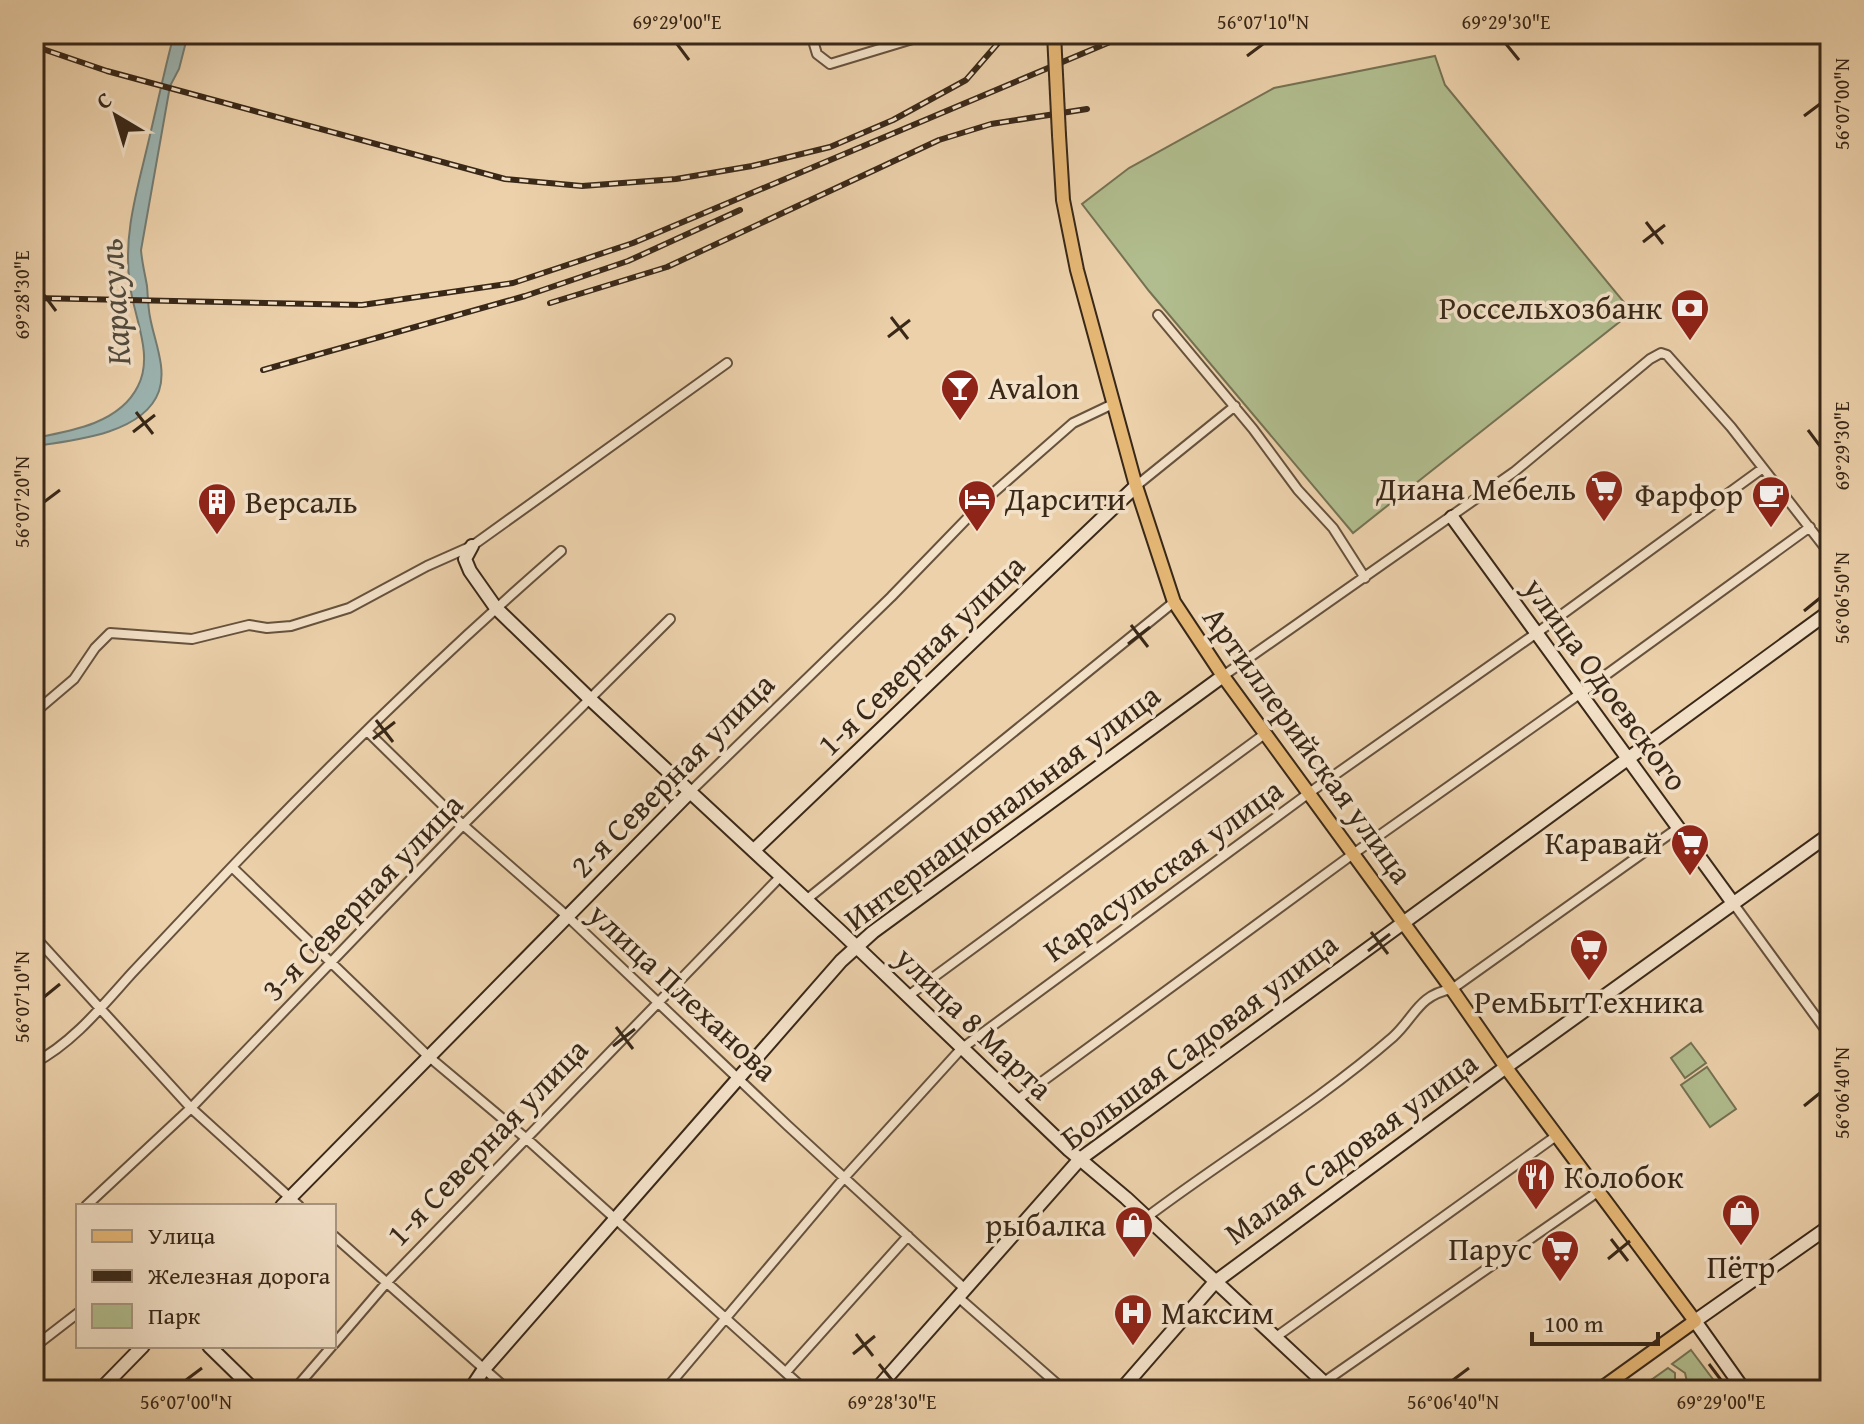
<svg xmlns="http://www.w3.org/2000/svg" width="1864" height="1424" viewBox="0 0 1864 1424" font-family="'Gentium Book Plus',serif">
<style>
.green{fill:#b1bd8e;stroke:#757253;stroke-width:2}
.water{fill:#9cb5b2;stroke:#747d74;stroke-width:2}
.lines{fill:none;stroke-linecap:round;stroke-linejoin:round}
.street-casing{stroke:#66523d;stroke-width:12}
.secondary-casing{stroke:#392818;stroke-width:16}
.primary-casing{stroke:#392818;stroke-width:16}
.street{stroke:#f3e1c8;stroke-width:8}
.secondary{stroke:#f3e1c8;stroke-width:12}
.primary{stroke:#e6b876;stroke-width:12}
.rail-casing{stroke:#392818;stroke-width:6}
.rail{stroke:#f3e1c8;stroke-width:3;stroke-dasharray:9;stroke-linecap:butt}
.primary-bridge-casing{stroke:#392818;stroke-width:16;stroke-linecap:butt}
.primary-bridge{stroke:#e6b876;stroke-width:12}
.ticks{fill:none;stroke:#392818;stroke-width:3}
.labels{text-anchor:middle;stroke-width:7;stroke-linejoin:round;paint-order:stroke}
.poi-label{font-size:32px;fill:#392818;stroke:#f3e1c8;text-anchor:end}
.street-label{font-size:32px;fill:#392818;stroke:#f3e1c8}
.water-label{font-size:34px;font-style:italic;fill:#524b3e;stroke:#f3e1c8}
.neatline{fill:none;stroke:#392818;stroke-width:3}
.ticks-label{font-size:20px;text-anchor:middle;fill:#392818}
</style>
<rect width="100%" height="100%" fill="#ecd1ab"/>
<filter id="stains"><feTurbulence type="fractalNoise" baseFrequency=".0025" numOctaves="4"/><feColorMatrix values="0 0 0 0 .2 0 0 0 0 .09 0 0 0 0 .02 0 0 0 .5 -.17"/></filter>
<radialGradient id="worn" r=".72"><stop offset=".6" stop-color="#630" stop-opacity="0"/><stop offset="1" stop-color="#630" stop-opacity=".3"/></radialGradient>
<path class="green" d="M 1435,56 L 1445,85 L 1632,312 L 1353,533 L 1149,291 L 1082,204 L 1129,168 L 1274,88 Z
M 1691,1043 L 1706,1063 L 1685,1078 L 1671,1058 Z
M 1707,1067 L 1736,1109 L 1710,1127 L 1681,1085 Z
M 1691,1350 L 1721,1390 L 1689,1390 L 1685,1373 L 1672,1364 Z
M 1668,1368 L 1675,1373 L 1675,1385 L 1680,1390 L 1637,1390 Z"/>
<path class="water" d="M 174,34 L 188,34 L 179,69 L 170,86 L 141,250 C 142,263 145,274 147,286 C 148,297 148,307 150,317 C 154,340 167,368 159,391 C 144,434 72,441 34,446 L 34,438 C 72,431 120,423 138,386 C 154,355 134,318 130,285 C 122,234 139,184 150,135 C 158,101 165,68 174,34 Z"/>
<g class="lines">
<defs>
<path id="street" d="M 811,34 L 817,54 L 830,64 L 929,34
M 1158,315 L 1253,429 L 1298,490 L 1333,528 L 1365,578
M 1136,486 L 1235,406
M 1223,676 L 1514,472 L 1650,359 L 1661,353 L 1667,355 L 1731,427 L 1830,554
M 34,713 L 74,679 L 95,648 L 110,633 L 192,639 L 249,625 L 267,628 L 291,626 L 349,608 L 427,566 L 472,546 L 727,363
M 367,731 L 463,825 L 567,916 L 787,1125 L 965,1289
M 691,791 L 891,597 L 984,501 L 1073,423 L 1115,403
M 232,867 L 428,1056 L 528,1140 L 805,1390
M 806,900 L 1174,602
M 1733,903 L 1830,1036
M 34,936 L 191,1108 L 299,1206
M 908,996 L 1266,733
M 34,1063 C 73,1043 103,1005 132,973 C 164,939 196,905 228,871 C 334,760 445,652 561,551
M 1017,1100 L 1353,854 L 1581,693 L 1810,527
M 86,1206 L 191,1108 L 463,825 L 670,619
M 1147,1217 C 1228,1156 1316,1104 1393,1037 C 1415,1017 1418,995 1452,989 L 1678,828
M 334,1236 L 508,1390
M 958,1297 L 1064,1390
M 1276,1337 L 1556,1136
M 334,1344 L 388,1281 L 781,876
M 34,1347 L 78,1313
M 786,1372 L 908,1236
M 1324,1382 L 1599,1191
M 294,1390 L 332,1346
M 665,1390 L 844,1178 L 961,1049 L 1309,793 L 1538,632 L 1763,468"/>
<path id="secondary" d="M 1452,517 L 1733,903
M 472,546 L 465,559 L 470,571 L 496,608 L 590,699 L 840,931 L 1069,1150 L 1126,1198 L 1332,1390
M 754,850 L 1136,486
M 282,1206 L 691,791
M 209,1346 L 254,1390
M 100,1390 L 143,1346
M 470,1390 L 484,1369 L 841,961 L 873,932 L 1223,676
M 876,1390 L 1080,1159 L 1830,611
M 1121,1390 L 1215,1282 L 1506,1067 L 1830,834
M 1744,1390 L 1695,1321 L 1830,1226"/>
<path id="primary" d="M 1059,135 L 1063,200 L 1077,270 L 1136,486 L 1174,602 L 1223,676 L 1451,988 L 1510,1073 L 1695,1321 L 1599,1390"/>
</defs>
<use href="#street" class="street-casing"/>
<use href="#secondary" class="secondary-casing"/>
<use href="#primary" class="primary-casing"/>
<use href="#street" class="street"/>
<use href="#secondary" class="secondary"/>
<use href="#primary" class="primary"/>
<defs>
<path id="rail" d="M 34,46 L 107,71 L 505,179 L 582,186 L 676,179 L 752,166 L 830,147 L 893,120 L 966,80 L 1006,34
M 34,298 L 362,305 L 513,283 L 633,243 L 1129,34
M 550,303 L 667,267 L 939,140 L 991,124 L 1087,109
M 263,370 L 525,296 L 628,261 L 740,210"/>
</defs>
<use href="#rail" class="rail-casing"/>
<use href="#rail" class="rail"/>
<defs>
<path id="primary-bridge" d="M 1054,34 L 1059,135"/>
</defs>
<use href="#primary-bridge" class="primary-bridge-casing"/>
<use href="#primary-bridge" class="primary-bridge"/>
</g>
<path class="ticks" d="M 677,44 L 689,60M 1506,44 L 1519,60M 1247,56 L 1263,44M 1804,116 L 1820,104M 1646,222 L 1663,244M 1643,242 L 1665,225M 44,295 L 56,311M 891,317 L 908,339M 888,337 L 910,320M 136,412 L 153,434M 1808,430 L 1820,446M 133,432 L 155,415M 44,502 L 60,490M 1804,611 L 1820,598M 1131,625 L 1148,647M 1128,644 L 1150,627M 376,720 L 393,742M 373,739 L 395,722M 1371,932 L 1388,954M 1368,951 L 1390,934M 44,997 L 60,984M 616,1027 L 633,1049M 613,1046 L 635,1029M 1804,1106 L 1820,1093M 1611,1239 L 1628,1261M 1608,1259 L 1630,1241M 856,1334 L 873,1356M 853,1354 L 875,1336M 879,1364 L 892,1380M 1709,1364 L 1721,1380M 186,1380 L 202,1368M 1453,1380 L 1469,1368"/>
<defs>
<symbol id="bank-pin" viewBox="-11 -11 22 30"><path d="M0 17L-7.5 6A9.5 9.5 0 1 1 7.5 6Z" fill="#8f2418" stroke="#f3e1c8"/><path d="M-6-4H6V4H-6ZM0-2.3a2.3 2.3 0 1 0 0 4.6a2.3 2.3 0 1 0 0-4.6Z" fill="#fff"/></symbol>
<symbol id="bar-pin" viewBox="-11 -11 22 30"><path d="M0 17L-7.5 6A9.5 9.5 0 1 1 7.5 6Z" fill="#8f2418" stroke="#f3e1c8"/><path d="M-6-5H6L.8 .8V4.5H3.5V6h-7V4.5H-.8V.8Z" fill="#fff"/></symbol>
<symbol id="supermarket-pin" viewBox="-11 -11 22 30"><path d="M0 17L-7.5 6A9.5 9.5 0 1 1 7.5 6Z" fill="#8f2418" stroke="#f3e1c8"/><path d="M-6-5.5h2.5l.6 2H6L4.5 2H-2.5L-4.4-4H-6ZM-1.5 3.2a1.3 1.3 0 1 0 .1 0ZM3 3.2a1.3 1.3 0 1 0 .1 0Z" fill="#fff"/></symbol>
<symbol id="cafe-pin" viewBox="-11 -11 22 30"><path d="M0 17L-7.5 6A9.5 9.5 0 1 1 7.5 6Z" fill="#8f2418" stroke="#f3e1c8"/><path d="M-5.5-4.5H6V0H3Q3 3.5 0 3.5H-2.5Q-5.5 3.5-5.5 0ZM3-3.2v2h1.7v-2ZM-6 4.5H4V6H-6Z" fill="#fff"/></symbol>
<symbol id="hotel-pin" viewBox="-11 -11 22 30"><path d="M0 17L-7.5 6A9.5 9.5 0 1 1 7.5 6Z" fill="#8f2418" stroke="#f3e1c8"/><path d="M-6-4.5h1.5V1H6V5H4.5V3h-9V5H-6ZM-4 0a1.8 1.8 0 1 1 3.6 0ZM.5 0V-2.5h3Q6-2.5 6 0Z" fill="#fff"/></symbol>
<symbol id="building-pin" viewBox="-11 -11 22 30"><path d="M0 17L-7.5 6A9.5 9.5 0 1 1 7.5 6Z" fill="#8f2418" stroke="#f3e1c8"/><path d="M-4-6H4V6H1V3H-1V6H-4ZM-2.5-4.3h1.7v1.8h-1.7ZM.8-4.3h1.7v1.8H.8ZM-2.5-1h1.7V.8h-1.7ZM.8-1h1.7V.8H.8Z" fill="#fff"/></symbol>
<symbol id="restaurant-pin" viewBox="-11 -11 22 30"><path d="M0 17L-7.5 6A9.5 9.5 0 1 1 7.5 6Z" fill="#8f2418" stroke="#f3e1c8"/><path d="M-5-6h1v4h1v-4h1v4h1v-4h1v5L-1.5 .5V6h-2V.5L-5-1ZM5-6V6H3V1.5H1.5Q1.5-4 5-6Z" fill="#fff"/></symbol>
<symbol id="shop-pin" viewBox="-11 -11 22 30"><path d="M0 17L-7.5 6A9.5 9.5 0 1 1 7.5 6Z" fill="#8f2418" stroke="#f3e1c8"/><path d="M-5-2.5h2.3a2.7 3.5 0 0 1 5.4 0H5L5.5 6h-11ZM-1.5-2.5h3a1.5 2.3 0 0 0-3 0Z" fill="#fff"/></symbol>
<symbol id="hospital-pin" viewBox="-11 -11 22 30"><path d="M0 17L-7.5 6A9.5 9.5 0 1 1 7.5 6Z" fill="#8f2418" stroke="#f3e1c8"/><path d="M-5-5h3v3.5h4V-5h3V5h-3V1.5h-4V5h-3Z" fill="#fff"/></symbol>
</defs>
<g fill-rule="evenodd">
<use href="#bank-pin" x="1668" y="286" width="44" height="60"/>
<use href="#bar-pin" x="938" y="366" width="44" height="60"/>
<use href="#supermarket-pin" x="1582" y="467" width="44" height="60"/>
<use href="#cafe-pin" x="1749" y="473" width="44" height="60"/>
<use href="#hotel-pin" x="955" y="477" width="44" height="60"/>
<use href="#building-pin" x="195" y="480" width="44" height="60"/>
<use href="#supermarket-pin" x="1668" y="821" width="44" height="60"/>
<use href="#supermarket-pin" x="1567" y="926" width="44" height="60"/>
<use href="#restaurant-pin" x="1514" y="1155" width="44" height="60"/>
<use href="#shop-pin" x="1719" y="1191" width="44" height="60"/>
<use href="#shop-pin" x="1112" y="1203" width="44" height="60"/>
<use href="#supermarket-pin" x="1538" y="1227" width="44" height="60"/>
<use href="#hospital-pin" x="1111" y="1291" width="44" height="60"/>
</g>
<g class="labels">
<g class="poi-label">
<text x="1662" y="319">Россельхозбанк</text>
<text x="988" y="399" text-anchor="start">Avalon</text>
<text x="1576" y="500">Диана Мебель</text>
<text x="1743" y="506">Фарфор</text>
<text x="1005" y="510" text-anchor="start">Дарсити</text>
<text x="245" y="513" text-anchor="start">Версаль</text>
<text x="1662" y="854">Каравай</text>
<text x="1589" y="1013" text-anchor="middle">РемБытТехника</text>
<text x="1564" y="1188" text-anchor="start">Колобок</text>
<text x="1106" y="1236">рыбалка</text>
<text x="1532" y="1260">Парус</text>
<text x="1741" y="1278" text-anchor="middle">Пётр</text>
<text x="1161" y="1324" text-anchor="start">Максим</text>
</g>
<g class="street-label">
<text transform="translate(921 655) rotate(-44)" y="11">1-я Северная улица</text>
<text transform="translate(1606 684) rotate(54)" y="11">улица Одоевского</text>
<text transform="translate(1308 745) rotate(54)" y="11">Артиллерийская улица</text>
<text transform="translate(672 775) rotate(-45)" y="11">2-я Северная улица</text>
<text transform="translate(1002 807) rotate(-37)" y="11">Интернациональная улица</text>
<text transform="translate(1163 870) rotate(-36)" y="11">Карасульская улица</text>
<text transform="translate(362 897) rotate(-46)" y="11">3-я Северная улица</text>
<text transform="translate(683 992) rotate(43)" y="11">улица Плеханова</text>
<text transform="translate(974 1023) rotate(44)" y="11">улица 8 Марта</text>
<text transform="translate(1199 1041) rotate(-37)" y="11">Большая Садовая улица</text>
<text transform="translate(487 1142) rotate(-46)" y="11">1-я Северная улица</text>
<text transform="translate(1351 1148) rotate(-36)" y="11">Малая Садовая улица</text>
</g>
<g class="water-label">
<text transform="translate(114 302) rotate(-94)" y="12">Карасуль</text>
</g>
</g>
<rect width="1864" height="1424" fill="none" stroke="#ecd1ab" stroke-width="88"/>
<rect x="76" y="1204" width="260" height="144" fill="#f3e1c8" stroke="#a99782" stroke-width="2"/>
<rect x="92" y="1230" width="40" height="12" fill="#e6b876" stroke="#a99782" stroke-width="2"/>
<text x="148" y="1244" font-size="24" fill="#392818">Улица</text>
<rect x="92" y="1270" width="40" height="12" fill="#392818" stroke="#a99782" stroke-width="2"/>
<text x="148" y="1284" font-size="24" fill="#392818">Железная дорога</text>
<rect x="92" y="1304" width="40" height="24" fill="#b1bd8e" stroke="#a99782" stroke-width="2"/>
<text x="148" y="1324" font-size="24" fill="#392818">Парк</text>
<g transform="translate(116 116) rotate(322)" stroke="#f3e1c8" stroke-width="6" paint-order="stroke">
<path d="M0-6L14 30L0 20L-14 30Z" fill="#392818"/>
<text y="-12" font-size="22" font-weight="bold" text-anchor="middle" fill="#392818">С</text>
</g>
<path d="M1532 1332v12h126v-12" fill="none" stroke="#392818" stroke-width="4"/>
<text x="1544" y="1332" font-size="24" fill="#392818" stroke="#f3e1c8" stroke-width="6" paint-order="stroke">100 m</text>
<rect x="44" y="44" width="1776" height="1336" class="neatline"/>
<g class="ticks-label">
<text x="677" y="29">69°29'00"E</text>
<text x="1263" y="29">56°07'10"N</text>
<text x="1506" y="29">69°29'30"E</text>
<text transform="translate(1842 104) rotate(-90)" y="7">56°07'00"N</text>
<text transform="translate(22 295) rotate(-90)" y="7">69°28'30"E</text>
<text transform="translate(1842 446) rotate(-90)" y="7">69°29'30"E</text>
<text transform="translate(22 502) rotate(-90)" y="7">56°07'20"N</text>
<text transform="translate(1842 598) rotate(-90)" y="7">56°06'50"N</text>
<text transform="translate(22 997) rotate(-90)" y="7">56°07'10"N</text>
<text transform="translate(1842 1093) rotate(-90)" y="7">56°06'40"N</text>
<text x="186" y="1409">56°07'00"N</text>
<text x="892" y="1409">69°28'30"E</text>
<text x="1453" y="1409">56°06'40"N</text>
<text x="1721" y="1409">69°29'00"E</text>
</g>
<rect width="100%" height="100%" filter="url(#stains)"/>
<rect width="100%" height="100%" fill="url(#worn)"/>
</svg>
